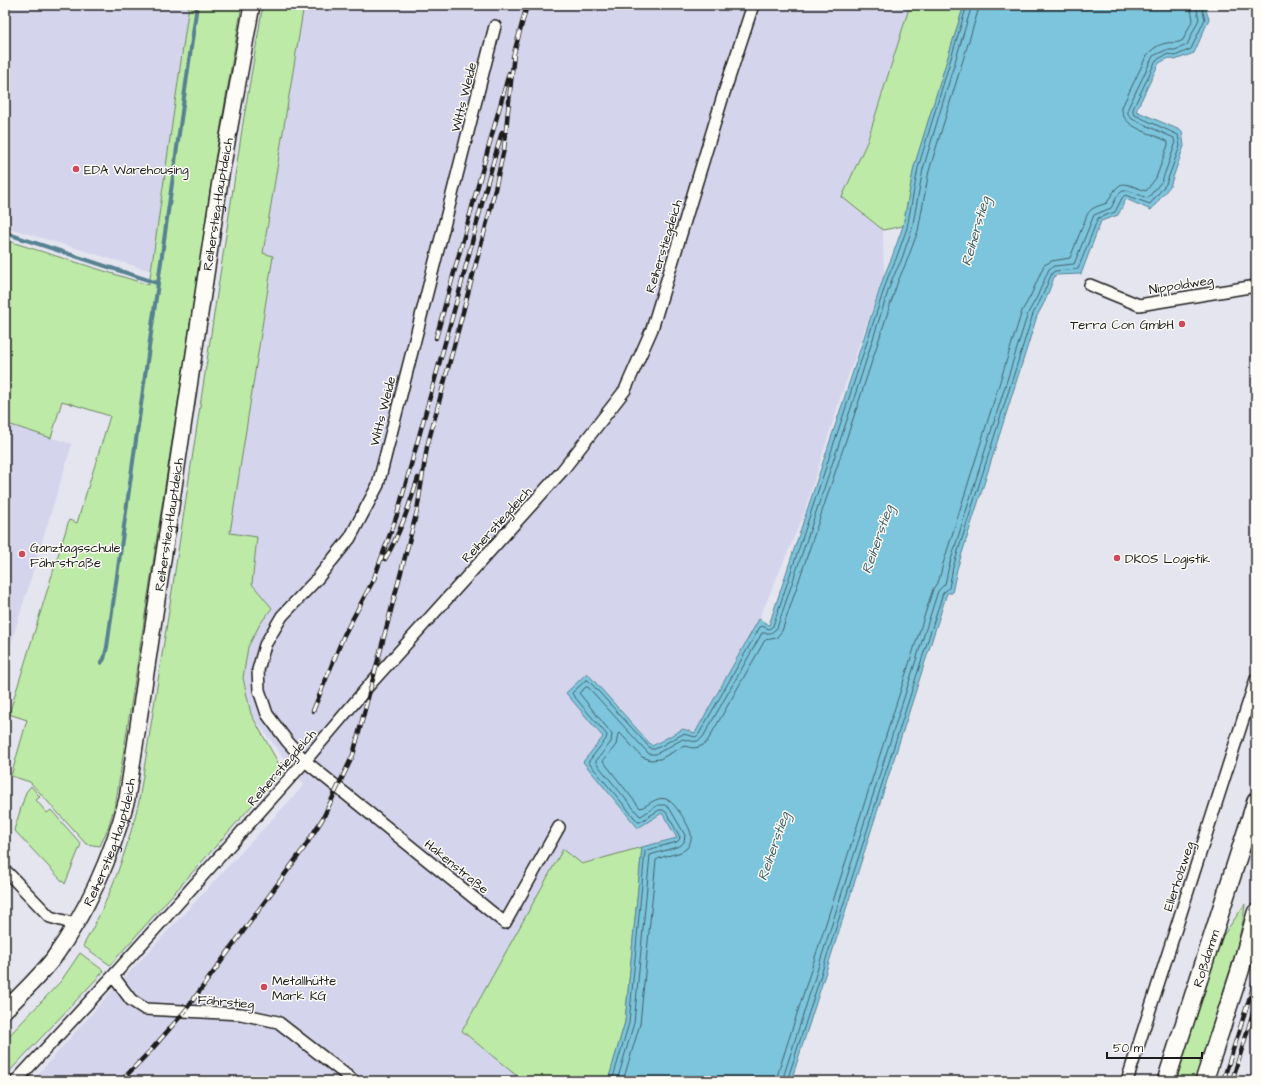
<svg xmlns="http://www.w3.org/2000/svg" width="1261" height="1086" viewBox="0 0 1261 1086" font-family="'Architects Daughter',sans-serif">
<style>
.built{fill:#d4d5ec}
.green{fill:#bdeaa7;stroke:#6c8362}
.water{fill:#7cc5dd;stroke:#568190}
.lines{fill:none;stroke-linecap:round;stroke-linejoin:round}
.shore{stroke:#426069;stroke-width:1}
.stream{stroke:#568190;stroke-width:4}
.street-casing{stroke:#1c1c1c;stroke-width:14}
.secondary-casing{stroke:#1c1c1c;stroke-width:18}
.primary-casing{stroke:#1c1c1c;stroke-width:20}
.street{stroke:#fdfcf7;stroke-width:11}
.secondary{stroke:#fdfcf7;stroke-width:15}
.primary{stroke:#fdfcf7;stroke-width:17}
.rail-casing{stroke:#1c1c1c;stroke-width:4.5}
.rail{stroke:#fdfcf7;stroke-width:3;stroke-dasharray:9;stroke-linecap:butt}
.poi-dot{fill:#d1495b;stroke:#fdfcf7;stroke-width:1.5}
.labels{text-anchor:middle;stroke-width:3;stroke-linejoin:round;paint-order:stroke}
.street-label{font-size:13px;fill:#1c1c1c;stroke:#fdfcf7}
.poi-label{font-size:13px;fill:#1c1c1c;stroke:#fdfcf7;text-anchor:start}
.water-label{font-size:14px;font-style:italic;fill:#426069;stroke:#fdfcf7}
</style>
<rect width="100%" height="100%" fill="#e5e5f0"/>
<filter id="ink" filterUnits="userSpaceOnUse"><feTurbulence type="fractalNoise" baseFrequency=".025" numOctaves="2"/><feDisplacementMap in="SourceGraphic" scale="8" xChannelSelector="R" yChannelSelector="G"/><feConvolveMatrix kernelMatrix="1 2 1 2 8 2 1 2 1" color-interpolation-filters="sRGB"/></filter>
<g filter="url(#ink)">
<path class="built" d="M 5,5 L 189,5 L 151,271 L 5,227 Z
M 304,5 L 910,5 L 867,142 L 843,196 L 883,230 L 884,276 L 840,399 L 802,519 L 759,619 L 695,733 L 683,729 L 652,746 L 587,673 L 603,737 L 583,762 L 638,828 L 662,813 L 677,838 L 582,864 L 563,850 L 462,1031 L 523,1081 L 32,1081 L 108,995 L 304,785 L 251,714 L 243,678 L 248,647 L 260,624 L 272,608 L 252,584 L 257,537 L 230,534 L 273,256 L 263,253 Z
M 5,423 L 72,444 L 5,663 Z"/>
<path class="green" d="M 189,5 L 242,5 L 216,154 L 191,319 L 116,801 L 108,828 L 100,846 L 86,844 L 30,782 L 11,776 L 27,720 L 9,714 L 69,520 L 77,523 L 110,416 L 62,401 L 51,438 L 5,423 L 5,240 L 149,285 Z
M 263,5 L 304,5 L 263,253 L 273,256 L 230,533 L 257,537 L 252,584 L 272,608 L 260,624 L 248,647 L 243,678 L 251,714 L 280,766 L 271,784 L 110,965 L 83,946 C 109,901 127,852 139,801 L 170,604 L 243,123 Z
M 910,5 L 964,5 L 914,167 L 903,226 L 883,230 L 842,197 L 867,142 Z
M 31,786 L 40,797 L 36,800 L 47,813 L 51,810 L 81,844 L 65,884 L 14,830 L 26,792 Z
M 642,847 L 625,1022 L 608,1081 L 523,1081 L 462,1031 L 563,849 L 582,864 Z
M 1245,904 L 1243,920 L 1237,948 L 1195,1081 L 1174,1081 L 1220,940 Z
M 80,953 L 104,971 L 5,1076 L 5,1040 L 61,981 Z"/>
<path class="water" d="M 964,5 L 1204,5 L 1209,19 L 1194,53 L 1175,60 L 1169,58 L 1159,63 L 1136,111 L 1182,131 L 1184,146 L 1170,186 L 1151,210 L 1126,199 L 1118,215 L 1101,221 L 1081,274 L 1055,275 L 1045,301 L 1037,316 L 957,569 L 952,593 L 947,593 L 791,1081 L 608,1081 L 625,1022 L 642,847 L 677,838 L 662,813 L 638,828 L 583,762 L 603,737 L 566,693 L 587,673 L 652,746 L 683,729 L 695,733 L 759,619 L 769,625 L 842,405 L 884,276 L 892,257 L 903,226 L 914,167 Z"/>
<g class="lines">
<path class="shore" d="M 612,1081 L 629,1023 L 645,851 L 647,850 L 677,842 L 679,840 L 680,837 L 666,812 L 663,810 L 659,810 L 640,822 L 638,822 L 589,763 L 589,761 L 606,739 L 607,735 L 573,695 L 572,693 L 586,680 L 588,680 L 651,749 L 655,749 L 683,734 L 696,737 L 699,734 L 760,627 L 762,626 L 769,629 L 773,626 L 846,407 L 888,277 L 896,259 L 907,228 L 918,168 L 967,5
M 617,1081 L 634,1023 L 650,855 L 680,846 L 684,842 L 685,835 L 670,809 L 665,805 L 658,805 L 641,816 L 639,815 L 596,763 L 596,761 L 611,742 L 612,734 L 579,693 L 586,687 L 588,687 L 649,754 L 656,754 L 683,739 C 691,741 697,744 703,737 L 762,633 L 771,633 L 777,628 L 851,408 L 892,279 L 901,261 L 912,229 L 923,169 L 972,5
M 623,1081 L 640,1024 L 656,860 C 665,854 679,856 687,848 C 690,844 692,839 691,834 C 689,825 674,801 666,799 C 655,796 649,806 640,808 L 603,761 L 616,745 L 618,734 L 620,733 L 642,757 L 651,760 L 660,759 L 684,746 L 693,748 L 699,747 L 705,744 L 708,740 L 765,640 L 776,638 L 782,631 L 856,410 L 898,281 L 906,263 L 918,231 L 929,171 L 978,11 L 978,5
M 776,1081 L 779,1070 L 933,589 L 939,580 L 943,564 L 1022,311 L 1031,295 L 1044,265 L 1052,261 L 1070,258 L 1087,215 C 1091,207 1099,206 1107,203 C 1121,177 1122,183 1146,191 L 1156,178 L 1168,145 L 1168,142 C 1154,133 1120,128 1122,107 L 1146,57 C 1150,50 1159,44 1167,43 C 1174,42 1176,44 1183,40 L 1193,19 L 1190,5
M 782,1081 L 938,591 L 945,584 L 949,566 L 1028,313 L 1037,297 L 1049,269 L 1054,266 L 1074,264 L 1094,215 L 1111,208 C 1114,203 1116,197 1119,194 C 1127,185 1140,197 1148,198 L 1162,181 L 1175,145 L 1174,138 L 1132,119 L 1128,114 L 1128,108 L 1153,56 L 1166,50 L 1175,50 L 1187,45 L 1199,19 L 1196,5
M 787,1081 L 943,593 L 949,588 L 953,567 L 1033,314 L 1041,299 L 1052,273 L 1055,271 L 1078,269 L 1098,218 L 1115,212 L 1122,198 L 1125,195 L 1150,204 L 1166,184 L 1180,146 L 1178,135 L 1135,115 L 1133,113 L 1133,109 L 1156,60 L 1168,54 L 1175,56 L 1191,49 L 1205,19 L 1201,5"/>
<path class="stream" d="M 5,233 L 157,283
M 101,663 L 104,659 L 107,647 L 197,5"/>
<defs>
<path id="street" d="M 495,26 L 378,485 L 350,538 L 317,579 L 282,616 L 265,645 L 258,670 L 259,690 L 267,714 L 287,741 L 305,761 L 505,923 L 559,827
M 1090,285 L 1139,305 L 1256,286
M 5,870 L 50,917 L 75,924
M 113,976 L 131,1000 L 145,1009 L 241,1014 L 278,1022 L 354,1081
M 16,1081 L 113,976 L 305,761 L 371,683 L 562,471 L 625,390 L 652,329 L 723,96 L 753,5
M 1127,1081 L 1256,679"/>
<g id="secondary">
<path id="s1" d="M 5,1010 C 21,994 39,977 53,959 C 88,910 112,856 127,799 L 220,181 L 252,5"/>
</g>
<g id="primary">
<path id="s2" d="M 1166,1081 L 1256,801"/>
<path d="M 1204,1081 L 1240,971 L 1256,913"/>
</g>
</defs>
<use href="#street" class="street-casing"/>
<use href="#secondary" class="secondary-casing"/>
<use href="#primary" class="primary-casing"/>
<use href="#street" class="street"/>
<use href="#secondary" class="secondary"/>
<use href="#primary" class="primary"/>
<defs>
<path id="rail" d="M 513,57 L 527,5
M 436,338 L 509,73
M 385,559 C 400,534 409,506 418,478
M 373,581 L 397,515 L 460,289 L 488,180 L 502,132
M 313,711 L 344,635 L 375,577
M 121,1081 L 152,1049 L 185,1011 L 304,848 L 323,818 L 353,755 L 417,511 L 427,447 L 491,207 L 504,149 L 514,53
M 1223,1081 L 1256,978
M 1232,1081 L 1256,1003"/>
</defs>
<use href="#rail" class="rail-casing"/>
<use href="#rail" class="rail"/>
</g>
</g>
<g class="poi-dot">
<circle cx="76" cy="169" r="4"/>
<circle cx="1182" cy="324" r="4"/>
<circle cx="22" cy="554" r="4"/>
<circle cx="1117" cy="558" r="4"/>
<circle cx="264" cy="987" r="4"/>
</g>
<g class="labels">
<g class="street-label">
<text transform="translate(463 97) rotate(-76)" y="5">Witts Weide</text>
<text dy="5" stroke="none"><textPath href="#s1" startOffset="849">Reiherstieg-Hauptdeich</textPath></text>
<text transform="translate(663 246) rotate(-73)" y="5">Reiherstiegdeich</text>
<text transform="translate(1181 284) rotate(-9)" y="5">Nippoldweg</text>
<text transform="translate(382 411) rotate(-76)" y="5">Witts Weide</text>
<text dy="5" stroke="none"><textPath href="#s1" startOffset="525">Reiherstieg-Hauptdeich</textPath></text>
<text transform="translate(496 524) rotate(-48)" y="5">Reiherstiegdeich</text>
<text transform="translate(281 767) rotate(-49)" y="5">Reiherstiegdeich</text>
<text dy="5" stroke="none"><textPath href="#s1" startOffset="201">Reiherstieg-Hauptdeich</textPath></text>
<text transform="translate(457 866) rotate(39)" y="5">Hakenstraße</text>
<text transform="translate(1178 876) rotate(-72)" y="5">Ellerholzweg</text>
<text dy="5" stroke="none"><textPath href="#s2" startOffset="129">Roßdamm</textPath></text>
<text transform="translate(226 1001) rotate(5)" y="5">Fährstieg</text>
</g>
<g class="poi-label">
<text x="84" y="174">EDA Warehousing</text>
<text x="1174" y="329" text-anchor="end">Terra Con GmbH</text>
<text x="30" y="552">Ganztagsschule<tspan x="30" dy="15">Fährstraße</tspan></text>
<text x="1125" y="563">DKOS Logistik</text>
<text x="272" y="985">Metallhütte<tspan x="272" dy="15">Mark KG</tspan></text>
</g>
<g class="water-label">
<text transform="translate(975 231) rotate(-74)" y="5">Reiherstieg</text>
<text transform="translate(877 539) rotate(-71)" y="5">Reiherstieg</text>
<text transform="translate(773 846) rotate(-71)" y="5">Reiherstieg</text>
</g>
</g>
<rect width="1261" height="1086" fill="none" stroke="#fdfcf7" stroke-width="20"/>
<rect x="10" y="10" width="1241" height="1066" fill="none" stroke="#1c1c1c" stroke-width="1.5" filter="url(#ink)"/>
<path d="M1107 1052v6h95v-6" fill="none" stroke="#1c1c1c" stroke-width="2"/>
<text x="1113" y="1052" font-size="12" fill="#1c1c1c" stroke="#fdfcf7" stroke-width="3" paint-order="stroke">50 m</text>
</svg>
